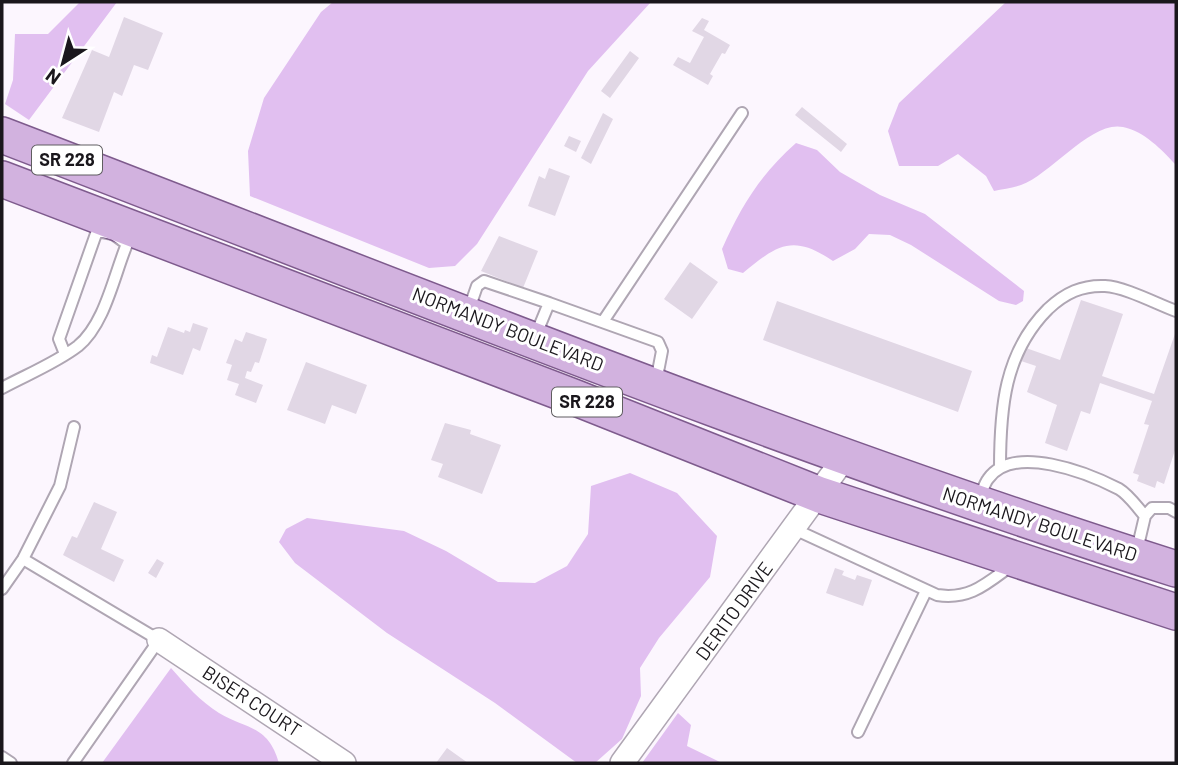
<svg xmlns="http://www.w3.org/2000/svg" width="1178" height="765" viewBox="0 0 1178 765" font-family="Barlow,sans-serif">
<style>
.green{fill:#e1bff0}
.building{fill:#e1d7e5}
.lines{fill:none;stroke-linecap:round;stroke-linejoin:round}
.service-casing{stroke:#afa6b3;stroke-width:14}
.minor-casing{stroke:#afa6b3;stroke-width:26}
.primary-casing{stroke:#7e5b8d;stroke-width:38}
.service{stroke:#fff;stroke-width:10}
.minor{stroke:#fff;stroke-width:23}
.primary{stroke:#d2b2df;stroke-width:35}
.labels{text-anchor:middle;stroke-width:6;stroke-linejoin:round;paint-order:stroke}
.shield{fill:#fff;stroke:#5f5d60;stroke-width:2}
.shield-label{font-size:18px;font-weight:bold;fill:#1a171c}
.street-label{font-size:19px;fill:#1a171c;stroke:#fff}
</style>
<rect width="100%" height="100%" fill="#fcf6fe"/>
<path class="green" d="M 80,2 L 117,2 L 29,120 L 5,104 L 13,80 L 15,34 L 48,34 Z
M 333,2 L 651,2 L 588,71 L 477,244 L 455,266 L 429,268 L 250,196 L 248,151 L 264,98 L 321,12 Z
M 1006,2 L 1176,2 L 1176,165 C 1162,150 1144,131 1123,127 C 1092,120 1051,174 1021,185 C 1013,188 1003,189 994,191 L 986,176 L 958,154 L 938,166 L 899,166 L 888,131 L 899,103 Z
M 796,143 L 817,150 L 840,172 L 880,195 L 925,214 L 1024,291 L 1023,301 L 1016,305 L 999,301 L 911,245 L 890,235 L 869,234 L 855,249 L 833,261 C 793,234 778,244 743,273 L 728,269 L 722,249 C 741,206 761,174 796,143 Z
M 630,473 L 677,493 L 717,536 L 710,577 L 659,638 L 640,668 L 641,696 L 622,739 L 595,763 L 577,763 L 495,703 L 387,633 L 295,563 L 279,542 L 286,529 L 307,518 L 404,531 L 446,551 L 498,582 L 535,583 L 567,566 L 588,534 L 591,486 Z
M 171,668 C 185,684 201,702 219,713 C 248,730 268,725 279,763 L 102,763 Z
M 678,713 L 691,725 L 687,746 L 722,763 L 642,763 Z"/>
<path class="building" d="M 124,17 L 163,33 L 148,70 L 134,65 L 122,96 L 114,92 L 99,132 L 62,118 L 92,50 L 109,57 Z
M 702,18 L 709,21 L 704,30 L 730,45 L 725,54 L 722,53 L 710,74 L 713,76 L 708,85 L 673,65 L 678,57 L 690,63 L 704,37 L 692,31 Z
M 630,51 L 639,58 L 610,98 L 601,91 Z
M 802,107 L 847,144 L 841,152 L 795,115 Z
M 603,113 L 613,119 L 591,164 L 581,158 Z
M 569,136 L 581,141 L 576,152 L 564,146 Z
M 549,168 L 570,176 L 555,216 L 528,206 L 539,176 L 545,179 Z
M 499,236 L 538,251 L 523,288 L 481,271 Z
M 690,262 L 718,282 L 692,319 L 664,299 Z
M 1081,300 L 1123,314 L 1102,376 L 1154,394 L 1176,331 L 1176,447 L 1164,484 L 1157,481 L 1155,488 L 1137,481 L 1139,475 L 1133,473 L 1149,425 L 1144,424 L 1152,401 L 1100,383 L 1090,414 L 1081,411 L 1067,451 L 1045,443 L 1057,405 L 1027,392 L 1036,366 L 1021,361 L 1026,348 L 1060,360 Z
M 777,301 L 972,371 L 958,412 L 763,340 Z
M 193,323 L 208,328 L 200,351 L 193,348 L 183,375 L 150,363 L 152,355 L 157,357 L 168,327 L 184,333 L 185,330 L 190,332 Z
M 246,332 L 267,339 L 259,363 L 255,362 L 251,372 L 247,371 L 245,378 L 263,385 L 256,403 L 235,395 L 239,384 L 227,380 L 232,365 L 226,363 L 235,339 L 242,342 Z
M 306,362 L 367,385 L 356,414 L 332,405 L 325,424 L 287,410 Z
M 445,423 L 471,430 L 470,434 L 501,445 L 482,494 L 438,477 L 443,464 L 431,460 Z
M 94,502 L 117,512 L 101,549 L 124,560 L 114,582 L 63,555 L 72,536 L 77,538 Z
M 157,559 L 164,563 L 156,578 L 148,573 Z
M 835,568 L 844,571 L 842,575 L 855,580 L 857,575 L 872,580 L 863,606 L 826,593 Z
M 447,748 L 468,763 L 436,763 Z"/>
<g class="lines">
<defs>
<path id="service" d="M 469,309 L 477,286 L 484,281 L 549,303
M 604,320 L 742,113
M 535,337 L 549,303 L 658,342 L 662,351 L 656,382
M 2,388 C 26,375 56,363 78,346 C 105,324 114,275 127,244 L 113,234 L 97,231 L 59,339 L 65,354
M 1000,468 C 1000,409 1004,353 1048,309 C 1065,293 1082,285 1105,286 C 1125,287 1157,304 1176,311
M 979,499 C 982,493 984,484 988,479 C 1013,443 1088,473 1119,489 C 1129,495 1137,507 1145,516
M 794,529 L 937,595 C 970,600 986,584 1012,565
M 1137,550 L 1145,516 L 1152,508 L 1169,508 L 1176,512
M 23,559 L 159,640 L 73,763
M 2,589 L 23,559 L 60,486 L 74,427
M 858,732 L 926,591
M 2,757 L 11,763"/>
<path id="minor" d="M 159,640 L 344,763
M 622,763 L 845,457"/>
<path id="primary" d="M 2,135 C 391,284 779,443 1176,569
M 2,179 L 576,398 L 820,495 L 1176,612"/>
</defs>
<use href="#service" class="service-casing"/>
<use href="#minor" class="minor-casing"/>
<use href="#primary" class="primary-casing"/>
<use href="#service" class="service"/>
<use href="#minor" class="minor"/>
<use href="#primary" class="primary"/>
</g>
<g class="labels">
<g class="shield">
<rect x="32" y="145.5" width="70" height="29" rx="5"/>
<rect x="552" y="387.5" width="70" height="29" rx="5"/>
</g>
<g class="shield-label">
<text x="67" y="166">SR 228</text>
<text x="587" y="408">SR 228</text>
</g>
<g class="street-label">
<text transform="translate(508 329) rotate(21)" y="7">NORMANDY BOULEVARD</text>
<text transform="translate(1040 524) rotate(18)" y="7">NORMANDY BOULEVARD</text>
<text transform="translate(734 611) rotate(-54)" y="7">DERITO DRIVE</text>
<text transform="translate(252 701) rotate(33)" y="7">BISER COURT</text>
</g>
</g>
<rect width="1178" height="765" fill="none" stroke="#1a171c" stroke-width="7"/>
<g transform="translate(63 63) rotate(216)" stroke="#ffffff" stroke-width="5" paint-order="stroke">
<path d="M0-5L12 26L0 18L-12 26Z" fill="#1a171c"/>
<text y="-10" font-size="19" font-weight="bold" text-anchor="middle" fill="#1a171c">N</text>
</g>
</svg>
